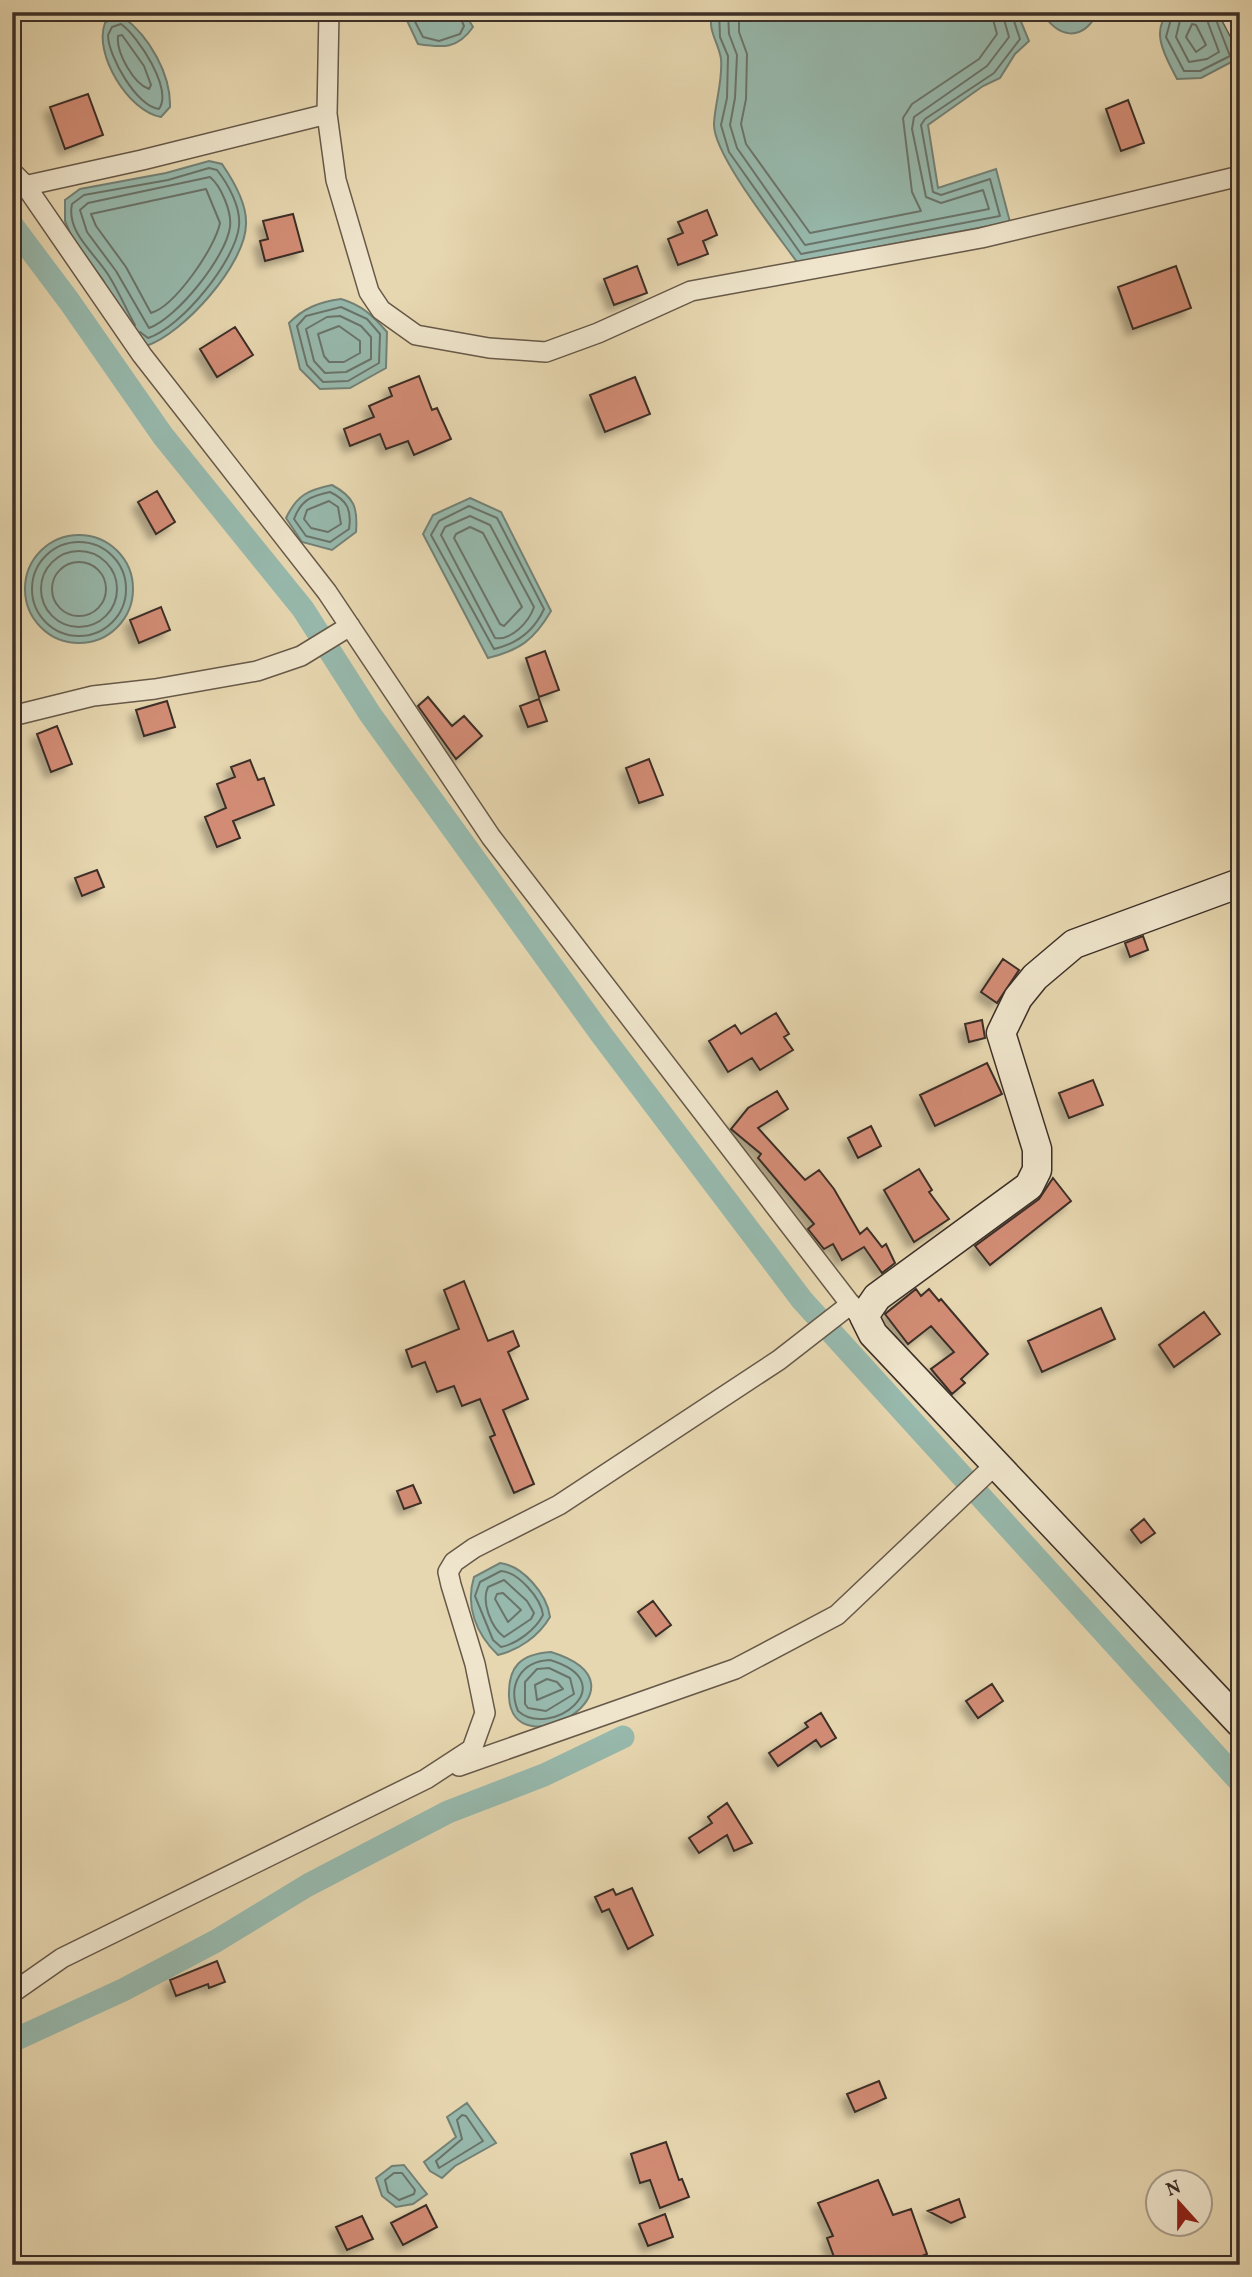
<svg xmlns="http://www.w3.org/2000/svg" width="1252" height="2277" viewBox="0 0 1252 2277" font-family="Vollkorn,serif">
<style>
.water{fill:#97b9ad;stroke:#738277;stroke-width:2}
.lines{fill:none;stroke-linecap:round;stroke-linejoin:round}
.shore{stroke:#6a746a;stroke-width:2}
.canal{stroke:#97b9ad;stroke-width:23}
.building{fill:#d28c74;stroke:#3c2f27;stroke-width:2;filter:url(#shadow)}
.street-casing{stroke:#675949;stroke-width:22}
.secondary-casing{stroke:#3c2f27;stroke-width:31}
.street{stroke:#efe5cc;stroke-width:19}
.secondary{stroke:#efe5cc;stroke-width:28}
</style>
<defs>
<filter id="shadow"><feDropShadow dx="-6" dy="6" stdDeviation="3.5" flood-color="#0004"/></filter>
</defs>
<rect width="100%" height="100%" fill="#e7d7b0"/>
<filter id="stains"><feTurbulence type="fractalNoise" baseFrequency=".00286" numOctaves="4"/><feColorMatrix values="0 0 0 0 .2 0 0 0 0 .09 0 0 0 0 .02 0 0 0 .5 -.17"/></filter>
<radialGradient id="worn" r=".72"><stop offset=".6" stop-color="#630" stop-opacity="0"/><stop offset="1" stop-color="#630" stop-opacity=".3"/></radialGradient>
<path class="water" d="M 403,12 L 464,12 L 473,27 C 458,49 443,48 418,44 Z
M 713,12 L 1017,12 L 1029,41 L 1015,54 L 1000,78 L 983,86 L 928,125 L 938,188 L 996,169 L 1010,222 L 797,262 C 777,234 713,154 714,124 C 715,102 723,81 721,59 C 719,43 706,29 713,12 Z
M 1042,12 L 1098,12 C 1082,43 1058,38 1042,12 Z
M 1169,12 L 1218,12 L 1228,26 L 1239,58 L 1201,78 L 1177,79 C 1167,59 1149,32 1169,12 Z
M 123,17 C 149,36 171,74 170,107 L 161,117 C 129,112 93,54 105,23 L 113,18 Z
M 209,161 L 222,164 C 233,180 247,203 246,224 C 246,264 183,334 146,346 L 119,312 L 103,280 L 73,240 L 65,221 L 65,200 L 80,189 L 166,173 Z
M 341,299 C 362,305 373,316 387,332 L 386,368 L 350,388 L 320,389 L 300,369 L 289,323 C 304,308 319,302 341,299 Z
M 332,485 C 354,497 358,507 356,532 L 332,550 L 302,542 L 286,518 C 297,495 308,490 332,485 Z
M 470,498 L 501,512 L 551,611 C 534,640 520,650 488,658 L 423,534 L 433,515 Z
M25 589a54 54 0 1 1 108 0a54 54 0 1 1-108 0Z
M 500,1563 C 523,1566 547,1594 550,1617 C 539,1636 519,1650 498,1655 C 476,1634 465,1606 474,1577 Z
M 551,1652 C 661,1686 511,1772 509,1696 C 508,1666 521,1654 551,1652 Z
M 467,2103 L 496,2143 L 455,2166 L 442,2178 L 430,2171 L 424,2162 L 456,2137 L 447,2117 Z
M 404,2165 L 427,2194 L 413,2204 L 396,2207 L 382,2196 L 376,2178 L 392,2166 Z"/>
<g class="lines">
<path class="shore" d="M 410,12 L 423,37 L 439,41 L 460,34 L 464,26 L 458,12
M 719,12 L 720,37 L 728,56 L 727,98 L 721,125 L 729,152 L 801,254 L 1000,216 L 990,179 L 941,195 L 933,192 L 921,125 L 925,119 L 994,73 L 1020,39 L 1011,12
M 728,12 L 729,34 L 737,55 L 735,98 L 730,125 L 737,148 L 805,245 L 989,209 L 983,190 L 941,203 L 926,197 L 912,129 L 914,117 L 987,66 L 1009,37 L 1002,12
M 739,12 L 739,32 L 747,54 L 746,99 L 741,124 L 746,144 L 810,233 L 921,211 L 912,192 L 903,118 L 912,104 L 979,59 L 997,34 L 991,12
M 1173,12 L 1166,37 L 1184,71 L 1200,71 L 1230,56 L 1213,12
M 1182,12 L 1176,37 L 1189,62 L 1207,59 L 1219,52 L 1204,12
M 121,24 C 138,36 173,89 159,109 C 137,107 108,56 108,35 L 112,27 Z
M 1192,24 L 1196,25 L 1206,45 L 1196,52 L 1186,37 Z
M 122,35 L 144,66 L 151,85 L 149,89 C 134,84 116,53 118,36 Z
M 210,177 C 221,186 232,212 230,227 C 226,257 177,318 149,328 L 116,271 L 87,232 L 80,210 L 88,203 Z
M 206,189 L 220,223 C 215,248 175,306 151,313 L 126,267 L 96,226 L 91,214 Z
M 341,307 L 367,319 L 380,334 L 379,363 L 348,381 L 323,382 L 307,365 L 297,326 L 306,316 Z
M 340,316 L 361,326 L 371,337 L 371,359 L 346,372 L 325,373 L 314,361 L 306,329 L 327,317 Z
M 135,325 C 126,309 119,292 109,276 C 96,254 66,233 72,204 L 84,195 L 168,180 L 209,168 L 217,170 C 228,184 241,207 239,226 C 236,260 181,328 148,338 L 140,332
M 339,326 L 360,341 L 360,353 L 344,362 L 329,362 L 324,356 L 318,334 Z
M 330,492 C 347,500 352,510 349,529 L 330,542 L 306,536 L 294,519 C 301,500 311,496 330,492 Z
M 329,501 L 338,507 L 341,524 L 328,532 L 311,528 L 304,519 L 307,510 Z
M 469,506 L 497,518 L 544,609 C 534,631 516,644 494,649 L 431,535 L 439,521 Z
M 470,516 L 490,525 L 534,607 C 529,622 511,641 495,638 L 441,535 L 445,527 Z
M 470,527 L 483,533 L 522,607 L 504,626 L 500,624 L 454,538 L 456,534 Z
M32 589a47 47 0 1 1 94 0a47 47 0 1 1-94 0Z
M41 589a38 38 0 1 1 76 0a38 38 0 1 1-76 0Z
M52 589a27 27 0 1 1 54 0a27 27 0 1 1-54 0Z
M 501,1571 C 518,1572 541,1598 543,1615 C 536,1629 517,1644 501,1647 L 493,1640 L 475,1596 L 480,1582 Z
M 504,1580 L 527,1601 L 534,1613 L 531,1619 L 504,1637 C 491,1627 481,1602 488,1587 Z
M 503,1593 L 521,1610 L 508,1622 L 495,1599 L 497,1594 Z
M 550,1660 C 626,1683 550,1740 518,1711 C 507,1684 522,1661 550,1660 Z
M 549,1668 L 570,1678 L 574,1694 L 546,1711 L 528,1708 L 525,1704 L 525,1682 L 537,1669 Z
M 547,1679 L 557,1682 L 563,1689 L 537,1700 L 535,1685 Z
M 462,2115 L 466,2116 L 483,2141 L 439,2168 L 436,2161 L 462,2139 L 457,2120 Z
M 394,2173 L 402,2173 L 415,2190 L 414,2194 L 399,2200 L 388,2192 L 385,2180 Z"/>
<path class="canal" d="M 12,225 L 69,301 L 163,436 L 303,609 L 370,714 L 601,1034 L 802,1300 L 1240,1782
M 12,2041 L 123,1990 L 216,1941 L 308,1885 L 448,1812 L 544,1775 L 623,1737"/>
</g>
<path class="building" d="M 88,94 L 103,135 L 65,149 L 50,107 Z
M 1128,100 L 1144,143 L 1121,151 L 1106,109 Z
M 707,210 L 717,235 L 703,241 L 708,254 L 678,265 L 668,239 L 683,233 L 678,222 Z
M 293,214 L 303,251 L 265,261 L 260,241 L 268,239 L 263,221 Z
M 637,266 L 647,293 L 614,305 L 604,279 Z
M 1176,266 L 1191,308 L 1133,329 L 1118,287 Z
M 235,327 L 253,355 L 217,377 L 200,349 Z
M 419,376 L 432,410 L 437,408 L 451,439 L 414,455 L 408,441 L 386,449 L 380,434 L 350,446 L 344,429 L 374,417 L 369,406 L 392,396 L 389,388 Z
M 635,377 L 650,414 L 605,432 L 590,395 Z
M 157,491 L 175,522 L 156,534 L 138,502 Z
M 161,607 L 170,630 L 139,643 L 130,620 Z
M 545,651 L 559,690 L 539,697 L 526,658 Z
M 428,697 L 452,726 L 464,716 L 482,736 L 456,759 L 418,706 Z
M 539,699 L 547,721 L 528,727 L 520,706 Z
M 167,701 L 175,727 L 144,736 L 136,710 Z
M 57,726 L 72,764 L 51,772 L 37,734 Z
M 649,759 L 663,795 L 639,803 L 626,768 Z
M 250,760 L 258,780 L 264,778 L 274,805 L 233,821 L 240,838 L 217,847 L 205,817 L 226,808 L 217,784 L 235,777 L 231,767 Z
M 97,870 L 104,887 L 82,896 L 75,878 Z
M 1143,936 L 1148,950 L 1130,957 L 1125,943 Z
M 1003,959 L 1019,970 L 997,1003 L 981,992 Z
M 776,1013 L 789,1034 L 784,1037 L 793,1050 L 760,1070 L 752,1058 L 728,1072 L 709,1041 L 735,1025 L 741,1034 Z
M 982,1020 L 985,1038 L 969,1042 L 965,1024 Z
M 987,1063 L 1002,1094 L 935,1126 L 920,1095 Z
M 1093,1080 L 1103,1105 L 1069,1118 L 1059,1093 Z
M 777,1091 L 788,1109 L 758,1128 L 805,1180 L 819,1170 L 834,1189 L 860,1234 L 867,1228 L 882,1247 L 886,1244 L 895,1263 L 882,1273 L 864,1247 L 842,1260 L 833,1244 L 824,1249 L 808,1229 L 814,1224 L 758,1158 L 761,1154 L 731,1129 L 748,1108 Z
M 871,1126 L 881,1146 L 858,1158 L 848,1138 Z
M 919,1169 L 932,1190 L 929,1192 L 949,1219 L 914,1242 L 884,1190 Z
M 1053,1178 L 1071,1201 L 990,1265 L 975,1246 L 1039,1199 Z
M 464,1281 L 488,1341 L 513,1331 L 519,1346 L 508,1352 L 528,1399 L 503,1410 L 534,1484 L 514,1493 L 490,1437 L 495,1435 L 480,1399 L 462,1406 L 454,1386 L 437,1392 L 425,1362 L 412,1367 L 406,1350 L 459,1329 L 444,1290 Z
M 916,1289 L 921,1296 L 929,1289 L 939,1301 L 941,1299 L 988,1354 L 961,1379 L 965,1383 L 952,1394 L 931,1369 L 954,1352 L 931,1326 L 908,1344 L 885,1314 Z
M 1101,1308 L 1115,1339 L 1042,1372 L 1028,1341 Z
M 1204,1312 L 1220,1334 L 1174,1367 L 1159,1345 Z
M 413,1485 L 421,1503 L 404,1509 L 397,1491 Z
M 1144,1519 L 1155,1533 L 1141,1543 L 1131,1530 Z
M 653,1601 L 671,1625 L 656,1636 L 638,1612 Z
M 992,1684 L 1003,1701 L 978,1718 L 966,1701 Z
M 821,1713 L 836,1738 L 821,1747 L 816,1740 L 778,1766 L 769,1753 L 808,1727 L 805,1723 Z
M 727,1803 L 752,1843 L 734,1851 L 727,1835 L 699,1853 L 689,1838 L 712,1823 L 708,1817 Z
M 632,1888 L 653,1935 L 628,1949 L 609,1909 L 602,1912 L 595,1897 L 613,1889 L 616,1895 Z
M 217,1961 L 225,1982 L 209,1988 L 208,1984 L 176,1996 L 170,1980 Z
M 879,2081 L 886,2098 L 855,2112 L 847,2094 Z
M 666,2142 L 679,2180 L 682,2179 L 689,2197 L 660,2208 L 650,2180 L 640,2183 L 631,2154 Z
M 878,2180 L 893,2215 L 911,2209 L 927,2254 L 900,2265 L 837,2265 L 827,2238 L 833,2236 L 818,2203 Z
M 959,2199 L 965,2217 L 951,2223 L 928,2211 Z
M 426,2205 L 437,2227 L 403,2245 L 391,2223 Z
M 665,2214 L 673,2237 L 648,2246 L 639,2224 Z
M 362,2216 L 373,2239 L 347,2250 L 336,2227 Z"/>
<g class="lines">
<defs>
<path id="street" d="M 329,12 L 327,114 L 336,180 L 369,292 L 381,310 L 416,335 L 489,348 L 546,352 L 598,333 L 691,291 L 981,238 L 1240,176
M 1229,12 L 1240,33
M 12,172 L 25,185 L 142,355 L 327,592 L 491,837 L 865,1323
M 15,188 L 142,160 L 327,114
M 12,716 L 93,696 L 155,689 L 257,671 L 301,656 L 350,626
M 459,1766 L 735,1669 L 837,1615 L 995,1465
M 12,1993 L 62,1958 L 426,1779 L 472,1749 L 485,1713 L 475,1664 L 451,1585 L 448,1572 L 454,1562 L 474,1548 L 559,1505 L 779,1360 L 851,1304"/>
<path id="secondary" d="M 1240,883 L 1074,944 L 1035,977 L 1018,998 L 1001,1033 L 1037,1149 L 1037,1170 L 1029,1186 L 877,1297 L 864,1316 L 873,1334 L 1240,1723"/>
</defs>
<use href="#street" class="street-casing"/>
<use href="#secondary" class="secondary-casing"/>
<use href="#street" class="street"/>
<use href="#secondary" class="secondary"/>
</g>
<rect width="1252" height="2277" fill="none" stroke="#e7d7b0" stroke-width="42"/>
<rect x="14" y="14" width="1224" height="2249" fill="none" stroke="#3c2f27" stroke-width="3.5"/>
<rect x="21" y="21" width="1210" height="2235" fill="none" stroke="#3c2f27" stroke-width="2"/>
<g transform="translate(1179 2203) rotate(339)"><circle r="33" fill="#efe5cc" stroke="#a79c8a" stroke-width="2"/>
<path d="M0-5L12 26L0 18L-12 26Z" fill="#8f2418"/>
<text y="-10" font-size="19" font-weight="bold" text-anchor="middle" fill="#3c2f27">N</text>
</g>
<rect width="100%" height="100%" filter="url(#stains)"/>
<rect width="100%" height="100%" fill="url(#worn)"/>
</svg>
